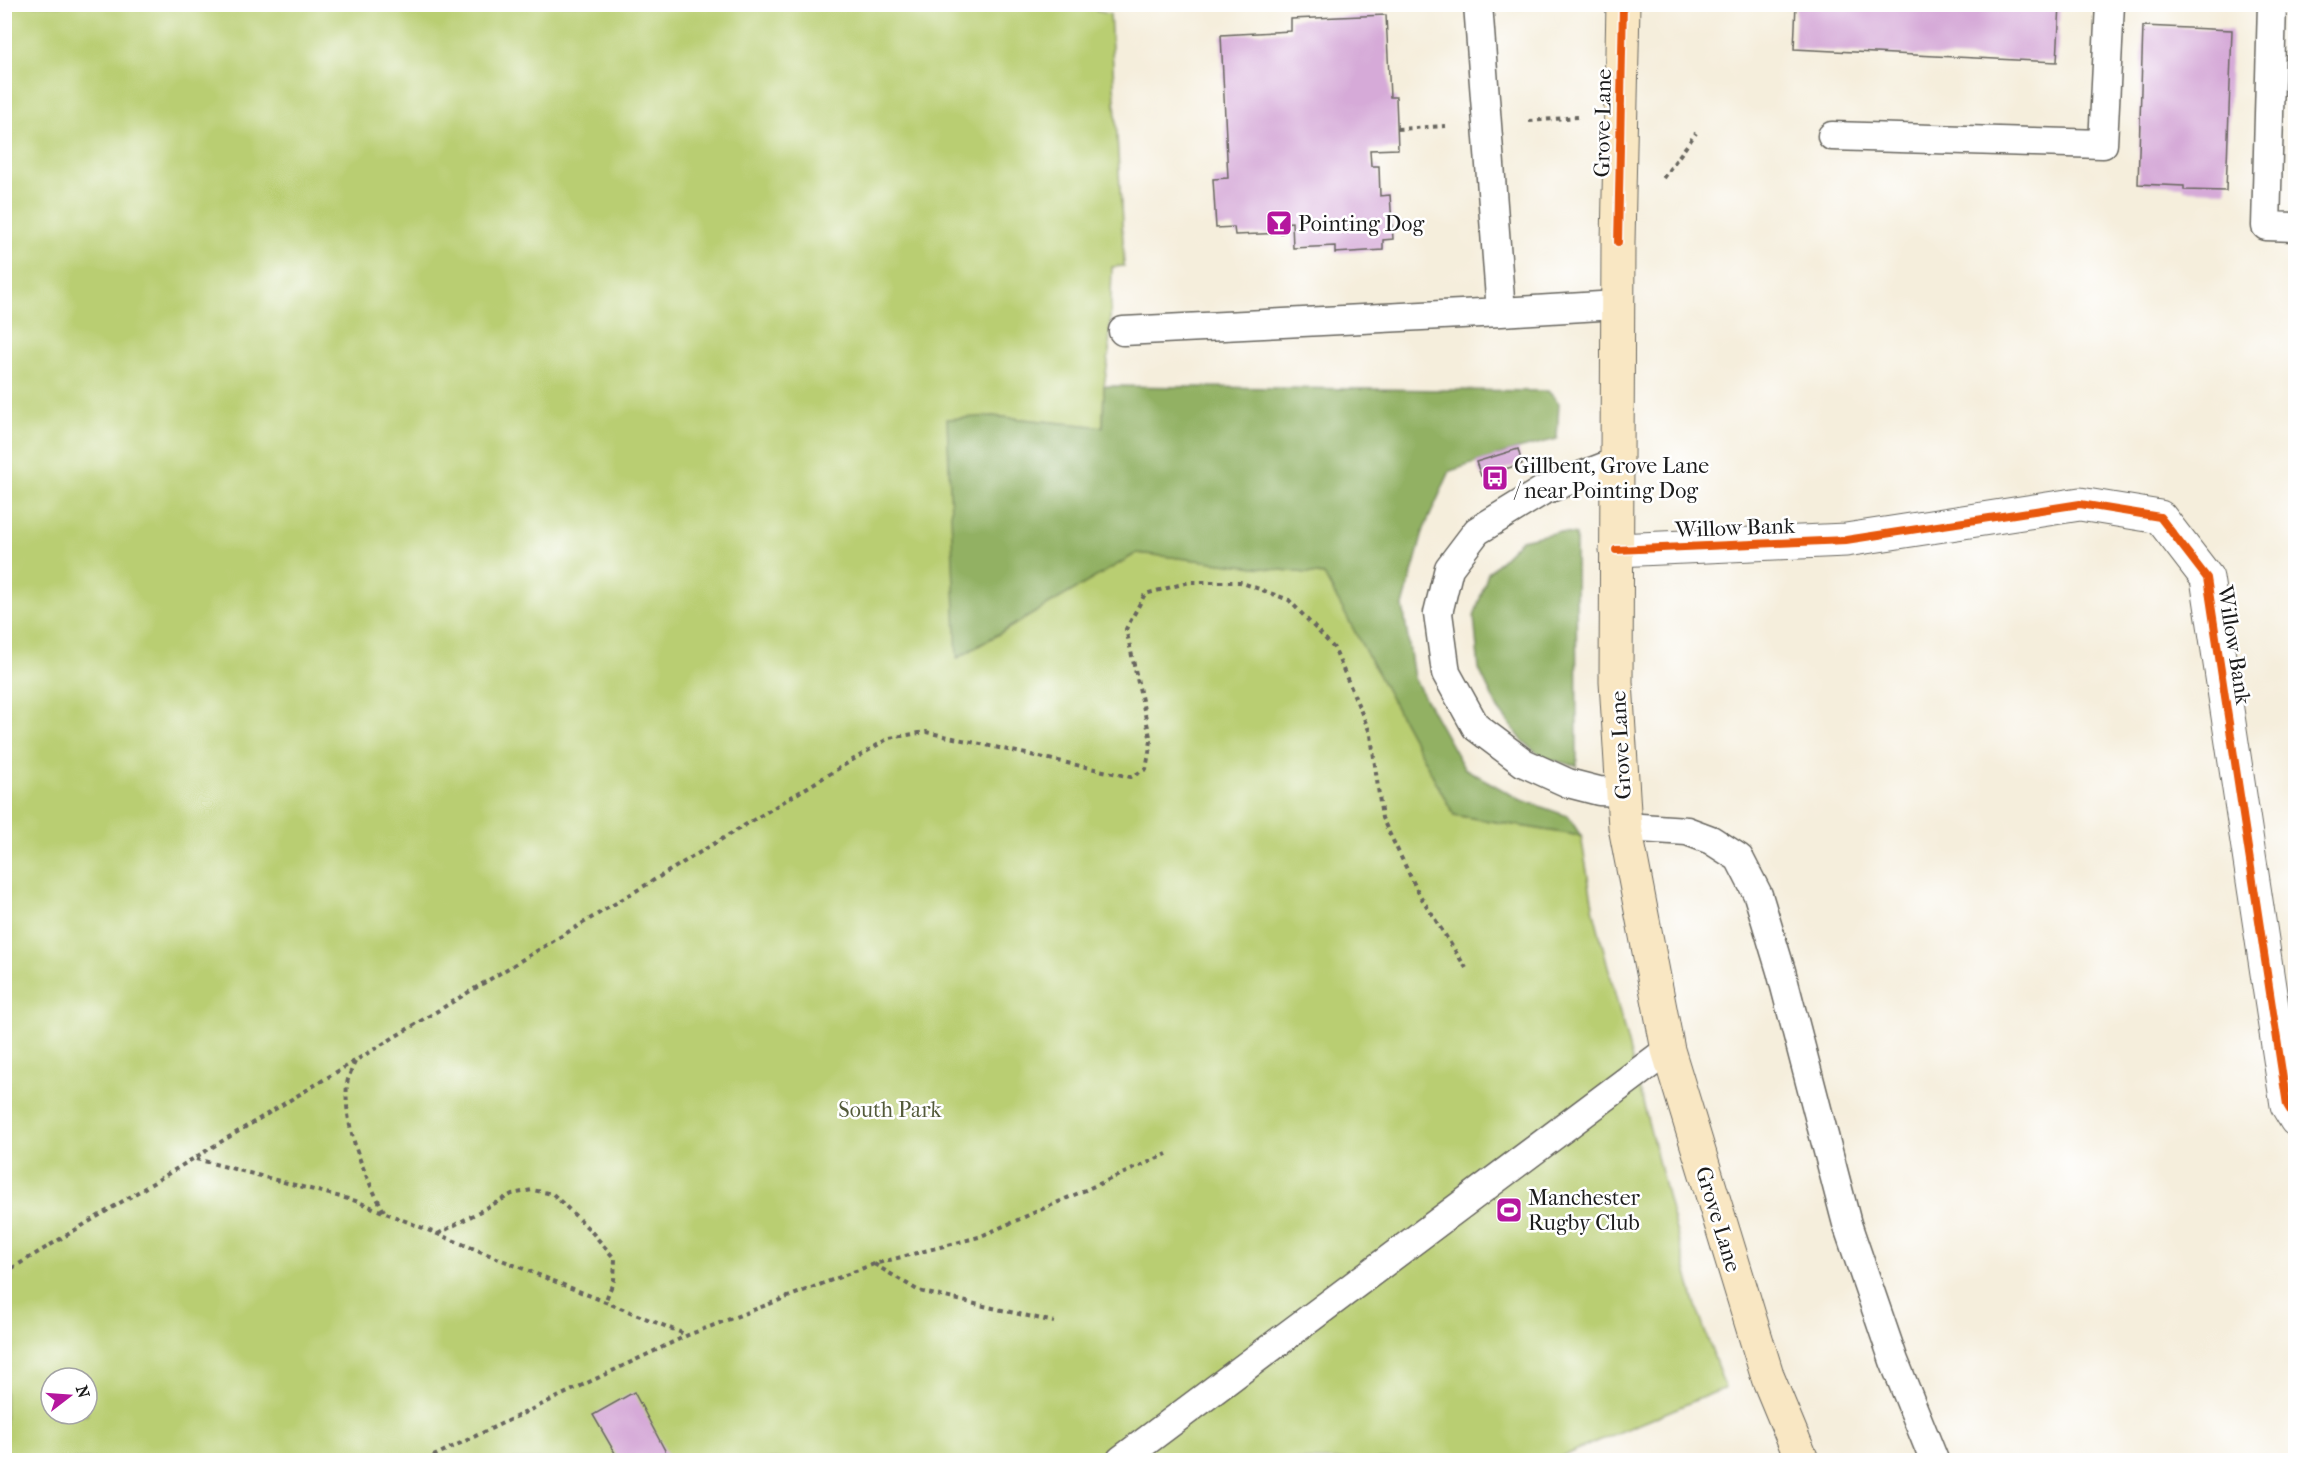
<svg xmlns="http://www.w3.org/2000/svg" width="2300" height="1465" viewBox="0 0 2300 1465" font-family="'IM FELL French Canon',serif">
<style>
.green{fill:#b9ce72;stroke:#6a7547;stroke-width:1.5;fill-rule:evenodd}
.forest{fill:#92b164;stroke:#576640;stroke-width:1.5}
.building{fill:#d6aad8}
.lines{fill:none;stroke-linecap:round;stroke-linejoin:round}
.service-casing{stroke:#68665f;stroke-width:31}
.minor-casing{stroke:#68665f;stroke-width:35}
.secondary-casing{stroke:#68665f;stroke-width:35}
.path{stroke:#68665f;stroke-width:4;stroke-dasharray:4.5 4.5;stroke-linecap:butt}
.service{stroke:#fff;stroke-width:28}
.minor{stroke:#fff;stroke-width:33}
.secondary{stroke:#f9e7c3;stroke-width:33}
.cycleway-casing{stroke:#fff;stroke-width:11}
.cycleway{stroke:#e8590c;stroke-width:8}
.labels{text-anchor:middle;stroke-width:5;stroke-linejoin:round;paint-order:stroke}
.street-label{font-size:22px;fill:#1c1c1c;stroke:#fff}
.poi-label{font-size:22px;fill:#1c1c1c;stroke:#fff;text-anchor:start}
.park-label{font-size:22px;fill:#535a3a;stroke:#fff}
</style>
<rect width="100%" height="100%" fill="#fff"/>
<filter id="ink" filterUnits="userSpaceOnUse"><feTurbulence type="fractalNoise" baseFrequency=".0167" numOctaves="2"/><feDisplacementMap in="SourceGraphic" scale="12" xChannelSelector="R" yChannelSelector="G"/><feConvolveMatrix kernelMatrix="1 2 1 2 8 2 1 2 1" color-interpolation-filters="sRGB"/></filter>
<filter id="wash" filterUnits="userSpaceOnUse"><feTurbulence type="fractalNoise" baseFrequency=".008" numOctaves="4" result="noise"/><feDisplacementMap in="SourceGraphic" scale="24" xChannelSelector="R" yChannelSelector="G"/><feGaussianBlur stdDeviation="1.35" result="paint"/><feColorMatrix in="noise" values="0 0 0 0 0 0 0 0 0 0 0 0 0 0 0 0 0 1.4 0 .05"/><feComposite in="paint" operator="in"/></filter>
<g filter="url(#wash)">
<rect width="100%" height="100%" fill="#f5eedc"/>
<path class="green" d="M 1096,4 L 1096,11 L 1110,14 L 1124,258 L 1124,266 L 1112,267 L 1109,354 L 1104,386 L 1103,427 L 992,416 L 958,658 L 1137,553 L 1325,575 L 1454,815 L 1581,836 L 1594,912 L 1694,1300 L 1725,1388 L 1553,1460 L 5,1460 L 5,5 ZM 51,1378 L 87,1378 L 87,1414 L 51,1414 Z"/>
<path class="forest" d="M 1104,386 L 1548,391 L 1559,403 L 1557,439 L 1518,449 L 1450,471 L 1424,529 L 1403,606 L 1414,678 L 1464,768 L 1519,799 L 1568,816 L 1581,836 L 1454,815 L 1324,575 L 1137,553 L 957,658 L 947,419 L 992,416 L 1103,427 Z
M 1558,532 L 1576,535 L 1577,766 L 1543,758 L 1522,740 L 1498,709 L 1479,669 L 1474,617 L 1488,573 L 1521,540 Z"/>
<g id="blocks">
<path class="building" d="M 1796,4 L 2060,4 L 2057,62 L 1794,49 Z
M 1386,15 L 1390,97 L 1396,97 L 1398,149 L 1370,150 L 1371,166 L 1379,166 L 1380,196 L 1390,195 L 1393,239 L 1383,240 L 1383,250 L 1335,253 L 1335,246 L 1293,248 L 1292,222 L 1282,223 L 1282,233 L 1235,235 L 1234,227 L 1216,228 L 1213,179 L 1228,178 L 1221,35 L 1291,31 L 1291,19 Z
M 2143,26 L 2232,30 L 2226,191 L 2184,190 L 2184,186 L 2138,184 Z
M 1518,449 L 1522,464 L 1481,476 L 1476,462 Z
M 634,1392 L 669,1458 L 665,1460 L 619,1460 L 593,1415 Z"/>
</g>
</g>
<g filter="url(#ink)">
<use href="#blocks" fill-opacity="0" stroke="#68665f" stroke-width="1.5"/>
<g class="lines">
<defs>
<path id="service" d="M 1478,4 L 1501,312 L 1617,305
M 2272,4 L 2266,226 L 2296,227
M 1832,136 L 2103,144 L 2110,4
M 1123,331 L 1501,312
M 1617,462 L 1542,491 L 1477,531 L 1449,568 L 1438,613 L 1446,673 L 1476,727 L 1524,763 L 1568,783 L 1599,791 L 1621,792
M 1625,827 L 1687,831 L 1711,840 L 1739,858 L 1758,895 L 1781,971 L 1847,1224 L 1894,1361 L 1934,1460
M 1121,1460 L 1668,1050"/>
<path id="minor" d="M 1616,550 L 1846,540 L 2080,504 L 2160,517 L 2207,578 L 2287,1105 L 2296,1120"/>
<path id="secondary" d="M 1623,4 L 1618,242 L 1616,682 L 1625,827 L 1668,1050 L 1768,1378 L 1802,1460"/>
</defs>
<use href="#service" class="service-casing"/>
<use href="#minor" class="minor-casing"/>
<use href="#secondary" class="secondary-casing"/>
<path class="path" d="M 1529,121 L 1578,117
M 1397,129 L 1446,126
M 1663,178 L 1696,133
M 355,1062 C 352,1069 348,1077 347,1084 C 343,1125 364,1176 384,1211
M 196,1159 L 356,1201 L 687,1335
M 438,1234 L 512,1194 L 532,1190 L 553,1194 L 590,1230 L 615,1259 L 614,1280 L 605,1302
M 874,1264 L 919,1291 L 1054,1322
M 4,1273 L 889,738 L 926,732 L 1131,777 L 1146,769 L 1151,741 L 1126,629 L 1145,594 L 1190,582 L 1240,582 L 1289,600 L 1334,648 L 1371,735 L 1382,818 L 1419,894 L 1466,968
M 425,1460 L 688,1335 L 874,1264 L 979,1237 L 1167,1154"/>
<use href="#service" class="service"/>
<use href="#minor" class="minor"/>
<use href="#secondary" class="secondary"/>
<defs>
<path id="cycleway" d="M 1618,242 L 1623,4
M 1616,550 L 1846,540 L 2080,504 L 2160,517 L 2207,578 L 2287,1105 L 2296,1120"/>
</defs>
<use href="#cycleway" class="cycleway-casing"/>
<use href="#cycleway" class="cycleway"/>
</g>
</g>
<defs>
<symbol id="bar-square" viewBox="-11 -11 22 22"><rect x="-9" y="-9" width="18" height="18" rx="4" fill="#b5179e" stroke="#fff"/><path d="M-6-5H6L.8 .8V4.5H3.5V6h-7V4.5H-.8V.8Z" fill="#fff"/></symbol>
<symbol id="bus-square" viewBox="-11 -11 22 22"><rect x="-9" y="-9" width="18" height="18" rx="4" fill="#b5179e" stroke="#fff"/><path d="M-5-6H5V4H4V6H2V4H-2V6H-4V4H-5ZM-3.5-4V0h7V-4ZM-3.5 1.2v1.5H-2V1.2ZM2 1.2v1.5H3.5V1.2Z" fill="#fff"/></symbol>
<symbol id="stadium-square" viewBox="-11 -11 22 22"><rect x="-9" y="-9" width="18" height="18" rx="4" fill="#b5179e" stroke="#fff"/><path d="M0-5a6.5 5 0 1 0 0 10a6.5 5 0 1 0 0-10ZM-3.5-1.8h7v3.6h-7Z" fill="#fff"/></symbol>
</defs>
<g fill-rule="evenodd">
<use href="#bar-square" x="1264" y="208" width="30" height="30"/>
<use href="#bus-square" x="1480" y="463" width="30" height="30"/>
<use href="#stadium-square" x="1494" y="1195" width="30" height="30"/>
</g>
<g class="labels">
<g class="street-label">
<text transform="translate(1602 123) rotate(-89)" y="8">Grove Lane</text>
<text transform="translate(1735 527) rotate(-2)" y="8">Willow Bank</text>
<text transform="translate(2235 645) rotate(81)" y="8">Willow Bank</text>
<text transform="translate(1620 745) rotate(-93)" y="8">Grove Lane</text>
<text transform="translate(1719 1219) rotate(73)" y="8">Grove Lane</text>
</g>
<g class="poi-label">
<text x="1298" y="231">Pointing Dog</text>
<text x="1514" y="473">Gillbent, Grove Lane<tspan x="1514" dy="25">/ near Pointing Dog</tspan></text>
<text x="1528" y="1205">Manchester<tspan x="1528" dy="25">Rugby Club</tspan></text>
</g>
<g class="park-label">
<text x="890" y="1117">South Park</text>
</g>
</g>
<rect width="2300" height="1465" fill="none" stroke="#fff" stroke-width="24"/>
<g transform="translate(69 1396) rotate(73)"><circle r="28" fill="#ffffff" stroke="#a4a4a4" stroke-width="1.5"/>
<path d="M0-4.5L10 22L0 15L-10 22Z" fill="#b5179e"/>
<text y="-9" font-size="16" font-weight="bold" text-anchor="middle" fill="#1c1c1c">N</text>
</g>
</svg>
